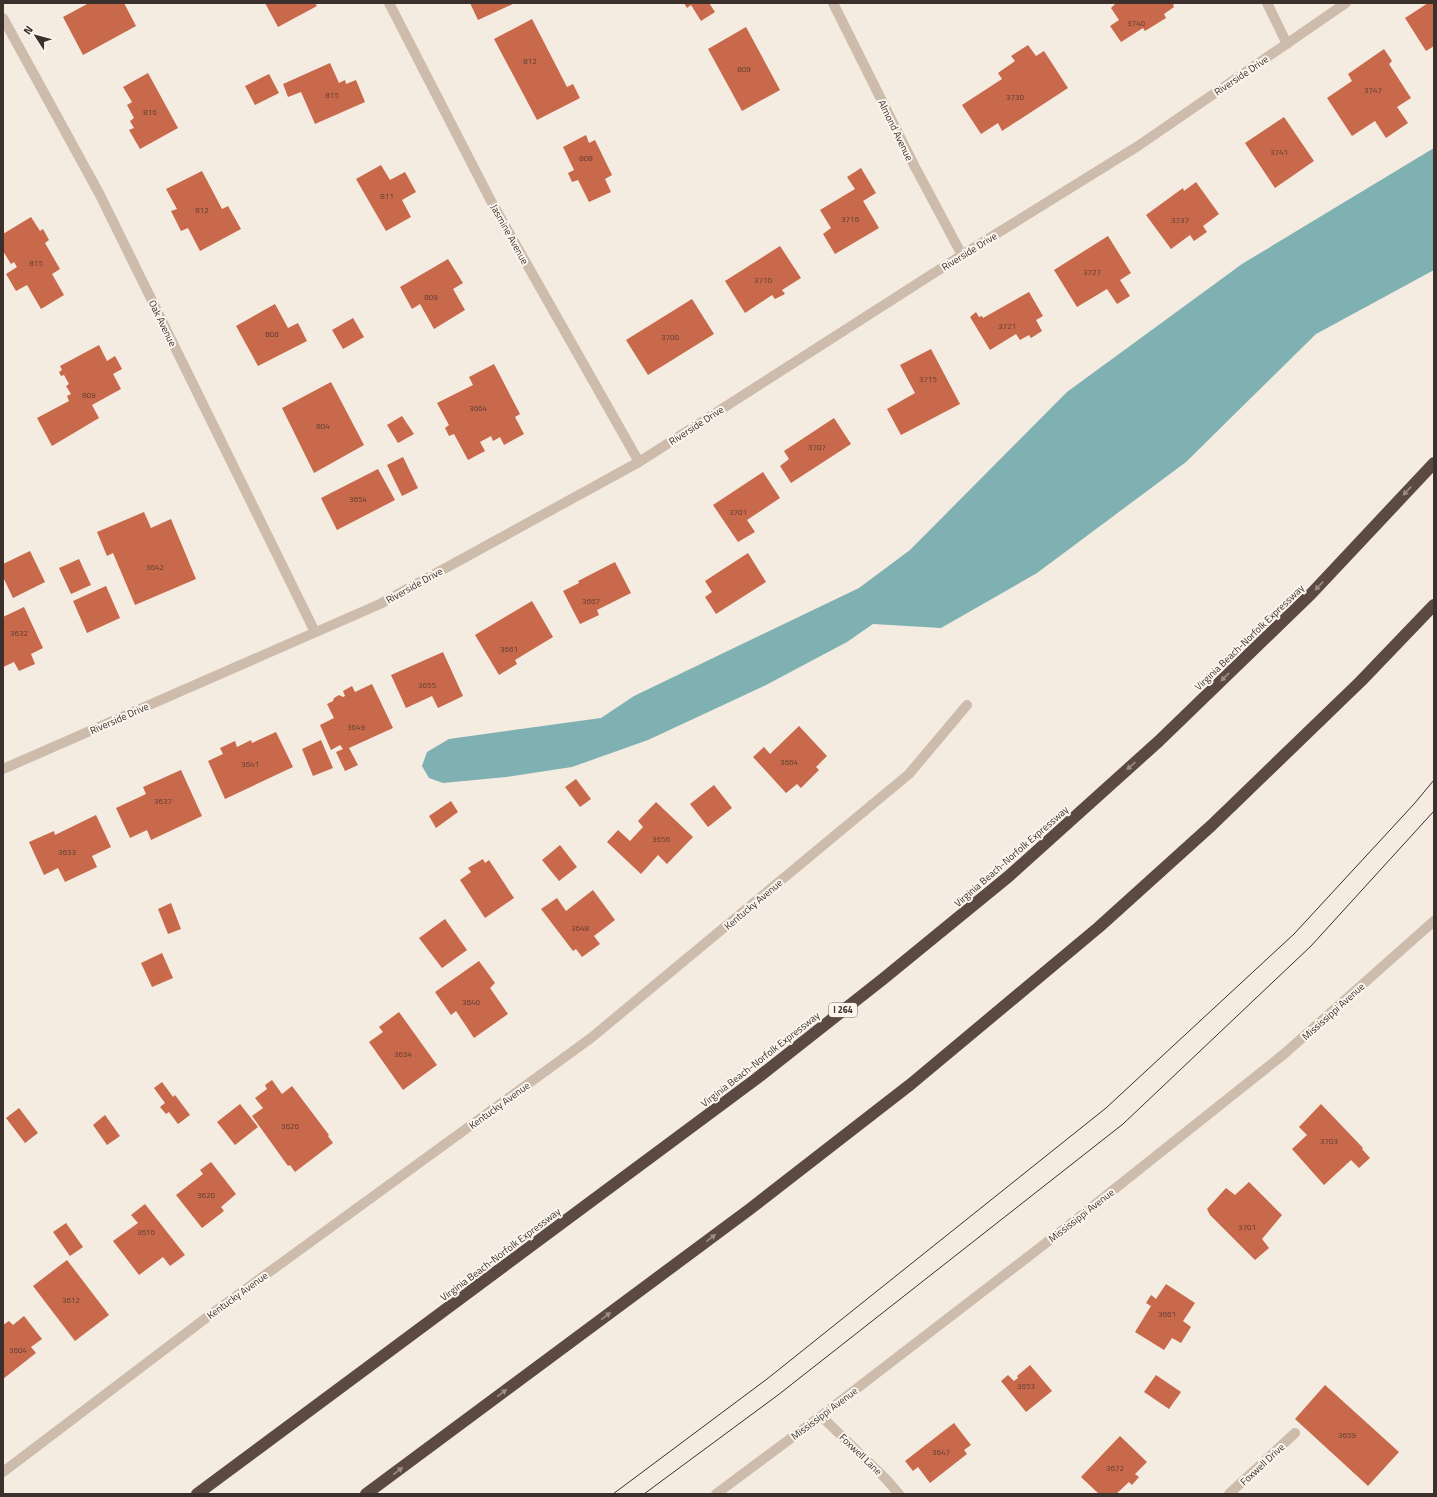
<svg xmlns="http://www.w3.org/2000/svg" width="1437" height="1497" viewBox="0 0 1437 1497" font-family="'Titillium Web',sans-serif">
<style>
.water{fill:#7fb0b2}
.building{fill:#c8694b}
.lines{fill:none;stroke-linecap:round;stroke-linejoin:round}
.minor{stroke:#cdbbac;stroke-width:10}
.motorway{stroke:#5c4a42;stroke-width:12}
.tram{stroke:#3b302b;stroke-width:1}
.oneway{fill:#9c8e87}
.labels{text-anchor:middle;stroke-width:4;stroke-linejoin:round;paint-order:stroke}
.number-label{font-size:8px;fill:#5e3e33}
.shield{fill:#fbf5ee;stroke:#756b66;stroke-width:1}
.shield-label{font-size:9px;font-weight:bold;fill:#3b302b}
.street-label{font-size:10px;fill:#3b302b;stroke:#fbf5ee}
</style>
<rect width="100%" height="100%" fill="#f4ebe1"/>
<path class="water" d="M 1434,148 L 1434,270 L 1316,334 L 1186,462 L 1037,573 L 941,628 L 873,624 L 847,642 L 766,685 L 648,740 L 572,767 L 506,777 L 443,783 L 429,778 L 422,766 L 427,752 L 449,739 L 601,718 L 634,696 L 859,588 L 910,550 L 1067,392 L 1242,264 Z"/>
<path class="building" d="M 89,3 L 124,3 L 136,26 L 83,55 L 63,17 Z
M 265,3 L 315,3 L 317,6 L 278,27 Z
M 470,3 L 515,3 L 478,20 Z
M 684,3 L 709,3 L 715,12 L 701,21 L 691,5 L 687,8 Z
M 1116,3 L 1175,3 L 1173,5 L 1174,7 L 1164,14 L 1166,18 L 1145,31 L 1143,28 L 1121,42 L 1110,26 L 1119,20 L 1111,8 Z
M 1428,3 L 1434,3 L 1434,46 L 1426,51 L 1405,18 Z
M 532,19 L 567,87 L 573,84 L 580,98 L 537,120 L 494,39 Z
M 746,27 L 780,90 L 742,111 L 708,49 Z
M 1028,45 L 1036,56 L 1044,51 L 1068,88 L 1002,131 L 998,123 L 981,134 L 962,105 L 1002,79 L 998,73 L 1015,61 L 1011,56 Z
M 1384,49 L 1392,61 L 1389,64 L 1411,98 L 1397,107 L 1408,123 L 1386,138 L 1375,121 L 1352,136 L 1327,98 L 1352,81 L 1348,74 Z
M 330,63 L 339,83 L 345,80 L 346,84 L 356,80 L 365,102 L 315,124 L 301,92 L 288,97 L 283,84 Z
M 148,73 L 178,128 L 140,149 L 129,130 L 134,128 L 130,121 L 134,118 L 127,105 L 132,102 L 123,87 Z
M 269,74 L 279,93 L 255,105 L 245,86 Z
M 1284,117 L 1314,161 L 1275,188 L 1245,143 Z
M 586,135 L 589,143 L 595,140 L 612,175 L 605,179 L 611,192 L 589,202 L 578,180 L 572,182 L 568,173 L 574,170 L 563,147 Z
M 381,165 L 390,180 L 405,172 L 416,192 L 402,200 L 411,217 L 386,231 L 356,179 Z
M 861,168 L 876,193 L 863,201 L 879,228 L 835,254 L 823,234 L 831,228 L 820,210 L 855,189 L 847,177 Z
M 202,171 L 222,209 L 228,206 L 241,229 L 200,251 L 188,228 L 181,231 L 171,211 L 177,209 L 166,189 Z
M 1196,182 L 1219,214 L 1203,226 L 1207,232 L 1194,241 L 1190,235 L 1171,249 L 1146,215 L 1183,188 L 1184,191 Z
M 31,217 L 40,231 L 43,229 L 49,240 L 45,243 L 60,269 L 52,274 L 64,295 L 41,309 L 27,285 L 16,291 L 6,274 L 17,267 L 14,262 L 11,264 L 3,251 L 3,234 Z
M 1108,236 L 1131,273 L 1120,280 L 1130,296 L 1117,304 L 1107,289 L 1077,307 L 1054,270 Z
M 780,246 L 801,278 L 782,290 L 785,294 L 775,299 L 772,295 L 745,313 L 725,281 Z
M 448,259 L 463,283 L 453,289 L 465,310 L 434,329 L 420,304 L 412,309 L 400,287 Z
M 1029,292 L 1043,316 L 1036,320 L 1042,331 L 1031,338 L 1029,335 L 1020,340 L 1016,334 L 990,350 L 970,317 L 976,312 L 979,317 L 982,316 L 983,318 Z
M 692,299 L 714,334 L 648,375 L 626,340 Z
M 275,304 L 288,328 L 298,323 L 307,341 L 258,366 L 236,326 Z
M 353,318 L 364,337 L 343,349 L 332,330 Z
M 99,345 L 107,361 L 115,356 L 122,369 L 113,374 L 121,389 L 92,405 L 99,418 L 52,446 L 37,418 L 69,401 L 67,396 L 71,394 L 66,386 L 69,384 L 64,375 L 61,376 L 59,372 L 62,370 L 60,366 Z
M 931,349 L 960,404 L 901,435 L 887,409 L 915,393 L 900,365 Z
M 494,364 L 520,414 L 515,417 L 524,434 L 504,445 L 500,437 L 493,441 L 491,436 L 480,442 L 485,451 L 468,460 L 454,434 L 449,436 L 445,428 L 449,425 L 437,403 L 473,385 L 469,377 Z
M 331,382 L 364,445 L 314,473 L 282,408 Z
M 402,416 L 414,434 L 398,443 L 387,425 Z
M 834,418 L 851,444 L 791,483 L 780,466 L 789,459 L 784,451 Z
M 403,457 L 418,488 L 402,496 L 387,465 Z
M 378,469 L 395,500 L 337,530 L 321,498 Z
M 763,472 L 780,498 L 747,520 L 755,532 L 738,542 L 713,505 Z
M 144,512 L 151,528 L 171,519 L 196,579 L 135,605 L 113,553 L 107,556 L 97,532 Z
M 30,551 L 45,582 L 13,598 L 3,577 L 3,564 Z
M 748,553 L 766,582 L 716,614 L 705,597 L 712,592 L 705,581 Z
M 79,559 L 91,585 L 71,594 L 59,568 Z
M 615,562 L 631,593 L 597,610 L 599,615 L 580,624 L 563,591 L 579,583 L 578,581 Z
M 106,586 L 120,618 L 87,633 L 73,601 Z
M 532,601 L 553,637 L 515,660 L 517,664 L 499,675 L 475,635 Z
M 24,607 L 43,648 L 31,654 L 35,664 L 19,671 L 14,662 L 3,667 L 3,617 Z
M 443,652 L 463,696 L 438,708 L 432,696 L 406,708 L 391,675 Z
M 372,684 L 393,728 L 349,748 L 358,765 L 345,771 L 336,752 L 343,749 L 340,745 L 331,750 L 320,725 L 334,718 L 327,704 L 333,701 L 334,698 L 339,695 L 343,697 L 345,696 L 343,691 L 352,686 L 355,692 Z
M 799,726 L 827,756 L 816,767 L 819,770 L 801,788 L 797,784 L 786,793 L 753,757 L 764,747 L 770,754 Z
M 276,732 L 293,767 L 225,799 L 208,761 L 223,754 L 220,748 L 235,741 L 237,747 L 251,740 L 252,743 Z
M 321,740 L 333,768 L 313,776 L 302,749 Z
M 181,770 L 202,816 L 151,840 L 147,830 L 130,838 L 116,808 L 146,794 L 143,787 Z
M 576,779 L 591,799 L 580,807 L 565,787 Z
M 714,785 L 732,808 L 708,827 L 690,804 Z
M 451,801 L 458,812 L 436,828 L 429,816 Z
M 656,802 L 693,837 L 667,864 L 658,855 L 641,874 L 607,842 L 618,830 L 630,841 L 643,827 L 638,821 Z
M 96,815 L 111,847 L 92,856 L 97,867 L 65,882 L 58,868 L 44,875 L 29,842 L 54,831 L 55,835 Z
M 560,845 L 577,867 L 559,881 L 542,860 Z
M 483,859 L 485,863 L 489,860 L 514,898 L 485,918 L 460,880 L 471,872 L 468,868 Z
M 593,890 L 615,920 L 594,936 L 600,944 L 582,957 L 576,949 L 573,951 L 541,909 L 557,898 L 566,911 Z
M 171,903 L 181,929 L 168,934 L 158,909 Z
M 445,919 L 467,950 L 442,968 L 419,938 Z
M 162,953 L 173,978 L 152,987 L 141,963 Z
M 479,961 L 495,983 L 490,988 L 508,1014 L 474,1038 L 456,1011 L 451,1015 L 435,992 Z
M 399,1012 L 437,1065 L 403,1090 L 369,1042 L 383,1032 L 379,1027 Z
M 272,1080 L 282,1094 L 292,1086 L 329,1135 L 328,1136 L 333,1143 L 295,1172 L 290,1165 L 288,1166 L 252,1116 L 263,1108 L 255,1098 L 267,1089 L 265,1085 Z
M 162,1082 L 173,1097 L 175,1095 L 190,1115 L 178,1124 L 169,1112 L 166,1114 L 160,1107 L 165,1103 L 154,1088 Z
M 240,1104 L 258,1127 L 235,1145 L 217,1122 Z
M 1321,1104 L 1363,1148 L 1362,1149 L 1370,1158 L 1359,1168 L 1351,1160 L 1324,1185 L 1292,1149 L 1307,1135 L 1299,1127 Z
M 19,1108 L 38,1133 L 25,1143 L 6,1118 Z
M 105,1115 L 120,1136 L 107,1145 L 93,1125 Z
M 211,1162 L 236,1194 L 221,1207 L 224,1211 L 202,1228 L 176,1195 L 203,1174 L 200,1170 Z
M 1249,1182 L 1282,1215 L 1262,1239 L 1269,1248 L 1255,1260 L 1210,1215 L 1207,1209 L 1226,1188 L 1235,1195 Z
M 145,1204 L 185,1255 L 170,1266 L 163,1257 L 139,1275 L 113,1241 L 138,1223 L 131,1215 Z
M 66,1223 L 83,1247 L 70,1256 L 53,1232 Z
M 67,1260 L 109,1315 L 75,1341 L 33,1286 Z
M 1166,1284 L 1195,1303 L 1183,1321 L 1191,1327 L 1181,1343 L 1172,1338 L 1164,1350 L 1135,1332 L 1151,1306 L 1146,1303 L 1151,1295 L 1156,1299 Z
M 24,1316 L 42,1339 L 31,1347 L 36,1353 L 3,1379 L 3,1325 L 9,1321 L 13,1325 Z
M 1030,1365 L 1052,1391 L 1026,1412 L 1001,1381 L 1008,1375 L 1014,1381 L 1018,1378 L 1017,1376 Z
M 1156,1375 L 1181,1392 L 1169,1409 L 1144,1392 Z
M 1325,1385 L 1399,1452 L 1368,1486 L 1295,1419 Z
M 954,1423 L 971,1445 L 964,1450 L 967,1454 L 930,1483 L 918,1467 L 913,1471 L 905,1461 Z
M 1120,1436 L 1147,1462 L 1135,1474 L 1139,1477 L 1132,1485 L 1129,1482 L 1116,1494 L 1099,1494 L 1081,1477 Z"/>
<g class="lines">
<path class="minor" d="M 389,3 L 491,201 L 639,462
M 833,3 L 915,167 L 962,255
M 1267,3 L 1287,44
M 3,18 L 100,195 L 315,632
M 3,769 L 380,604 L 639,462 L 962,255 L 1138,146 L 1346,3
M 821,1416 L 886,1479 L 899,1494
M 3,1472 L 206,1318 L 591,1038 L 909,774 L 967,705
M 716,1494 L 821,1416 L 1068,1226 L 1284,1054 L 1434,921
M 1229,1494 L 1295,1433"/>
<path class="motorway" d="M 197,1494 L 756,1079 L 883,979 L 1009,876 L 1159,741 L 1311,594 L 1434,463
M 366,1494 L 750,1209 L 911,1084 L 1099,927 L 1212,825 L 1361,681 L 1434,605"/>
<path class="tram" d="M 613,1494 L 767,1379 L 1106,1108 L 1294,934 L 1414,804 L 1434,780
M 644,1494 L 778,1395 L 1123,1124 L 1311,946 L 1434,811"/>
</g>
<defs><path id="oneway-solid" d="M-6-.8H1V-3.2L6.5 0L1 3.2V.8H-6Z"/></defs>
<g class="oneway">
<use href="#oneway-solid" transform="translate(1407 491) rotate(133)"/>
<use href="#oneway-solid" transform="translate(1319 586) rotate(133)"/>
<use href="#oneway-solid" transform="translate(1225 677) rotate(136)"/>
<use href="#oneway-solid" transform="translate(1131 766) rotate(138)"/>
<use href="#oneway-solid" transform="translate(711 1238) rotate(-37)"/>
<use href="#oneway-solid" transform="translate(606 1316) rotate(-37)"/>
<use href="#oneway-solid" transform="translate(502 1393) rotate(-37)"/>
<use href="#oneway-solid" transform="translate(398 1471) rotate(-37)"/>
</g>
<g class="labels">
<g class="number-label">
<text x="1136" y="26">3740</text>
<text x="530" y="64">812</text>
<text x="744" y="72">809</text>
<text x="1373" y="93">3747</text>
<text x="332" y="98">815</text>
<text x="1015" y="100">3730</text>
<text x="150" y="115">816</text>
<text x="1279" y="155">3741</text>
<text x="586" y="161">808</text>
<text x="387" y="199">811</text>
<text x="202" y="213">812</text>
<text x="850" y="222">3716</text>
<text x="1180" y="223">3737</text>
<text x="36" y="266">815</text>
<text x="1092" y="275">3727</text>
<text x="763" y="283">3710</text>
<text x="431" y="300">809</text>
<text x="1007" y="329">3721</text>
<text x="272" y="337">808</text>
<text x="670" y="340">3700</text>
<text x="928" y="382">3715</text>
<text x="89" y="398">809</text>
<text x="478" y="411">3664</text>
<text x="323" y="429">804</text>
<text x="817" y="450">3707</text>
<text x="358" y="502">3654</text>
<text x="738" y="515">3701</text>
<text x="155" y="570">3642</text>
<text x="591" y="604">3667</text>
<text x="19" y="636">3632</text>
<text x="509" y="652">3661</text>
<text x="427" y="688">3655</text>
<text x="356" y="730">3649</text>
<text x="789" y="765">3664</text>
<text x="250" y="767">3641</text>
<text x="163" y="804">3637</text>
<text x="661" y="842">3656</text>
<text x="67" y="855">3633</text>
<text x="580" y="931">3648</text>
<text x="471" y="1005">3640</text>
<text x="403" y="1057">3634</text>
<text x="290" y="1129">3626</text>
<text x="1329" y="1144">3703</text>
<text x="206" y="1198">3620</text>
<text x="1247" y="1230">3701</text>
<text x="146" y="1235">3616</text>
<text x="71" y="1303">3612</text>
<text x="1167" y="1317">3661</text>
<text x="18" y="1353">3604</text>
<text x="1026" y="1389">3653</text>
<text x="1347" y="1438">3659</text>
<text x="941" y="1455">3647</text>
<text x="1115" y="1471">3672</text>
</g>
<rect class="shield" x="829" y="1003" width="28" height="14" rx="3"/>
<g class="shield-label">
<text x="843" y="1013">I 264</text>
</g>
<g class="street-label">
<text transform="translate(1241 75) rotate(-34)" y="4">Riverside Drive</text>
<text transform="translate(896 130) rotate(64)" y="4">Almond Avenue</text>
<text transform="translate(510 234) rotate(61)" y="4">Jasmine Avenue</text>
<text transform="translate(969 251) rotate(-32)" y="4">Riverside Drive</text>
<text transform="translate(163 323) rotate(64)" y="4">Oak Avenue</text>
<text transform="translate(696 425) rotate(-33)" y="4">Riverside Drive</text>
<text transform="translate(414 585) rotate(-29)" y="4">Riverside Drive</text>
<text transform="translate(1249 637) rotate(-44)" y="4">Virginia Beach-Norfolk Expressway</text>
<text transform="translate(119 718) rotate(-24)" y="4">Riverside Drive</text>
<text transform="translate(1011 856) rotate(-41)" y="4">Virginia Beach-Norfolk Expressway</text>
<text transform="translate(753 904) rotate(-40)" y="4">Kentucky Avenue</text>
<text transform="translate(1333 1011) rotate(-42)" y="4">Mississippi Avenue</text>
<text transform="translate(760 1059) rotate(-38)" y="4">Virginia Beach-Norfolk Expressway</text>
<text transform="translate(499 1105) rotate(-36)" y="4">Kentucky Avenue</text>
<text transform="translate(1081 1215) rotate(-38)" y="4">Mississippi Avenue</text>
<text transform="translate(500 1254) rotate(-37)" y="4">Virginia Beach-Norfolk Expressway</text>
<text transform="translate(237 1295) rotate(-36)" y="4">Kentucky Avenue</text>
<text transform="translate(824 1413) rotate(-37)" y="4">Mississippi Avenue</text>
<text transform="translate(861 1454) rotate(44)" y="4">Foxwell Lane</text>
<text transform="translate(1262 1464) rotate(-43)" y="4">Foxwell Drive</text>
</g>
</g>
<rect width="1437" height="1497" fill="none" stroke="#3b302b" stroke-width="8"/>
<g transform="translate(36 36) rotate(306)" stroke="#fbf5ee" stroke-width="3" paint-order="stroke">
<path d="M0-3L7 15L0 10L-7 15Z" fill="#3b302b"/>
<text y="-6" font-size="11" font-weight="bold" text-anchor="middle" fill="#3b302b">N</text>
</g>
</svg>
